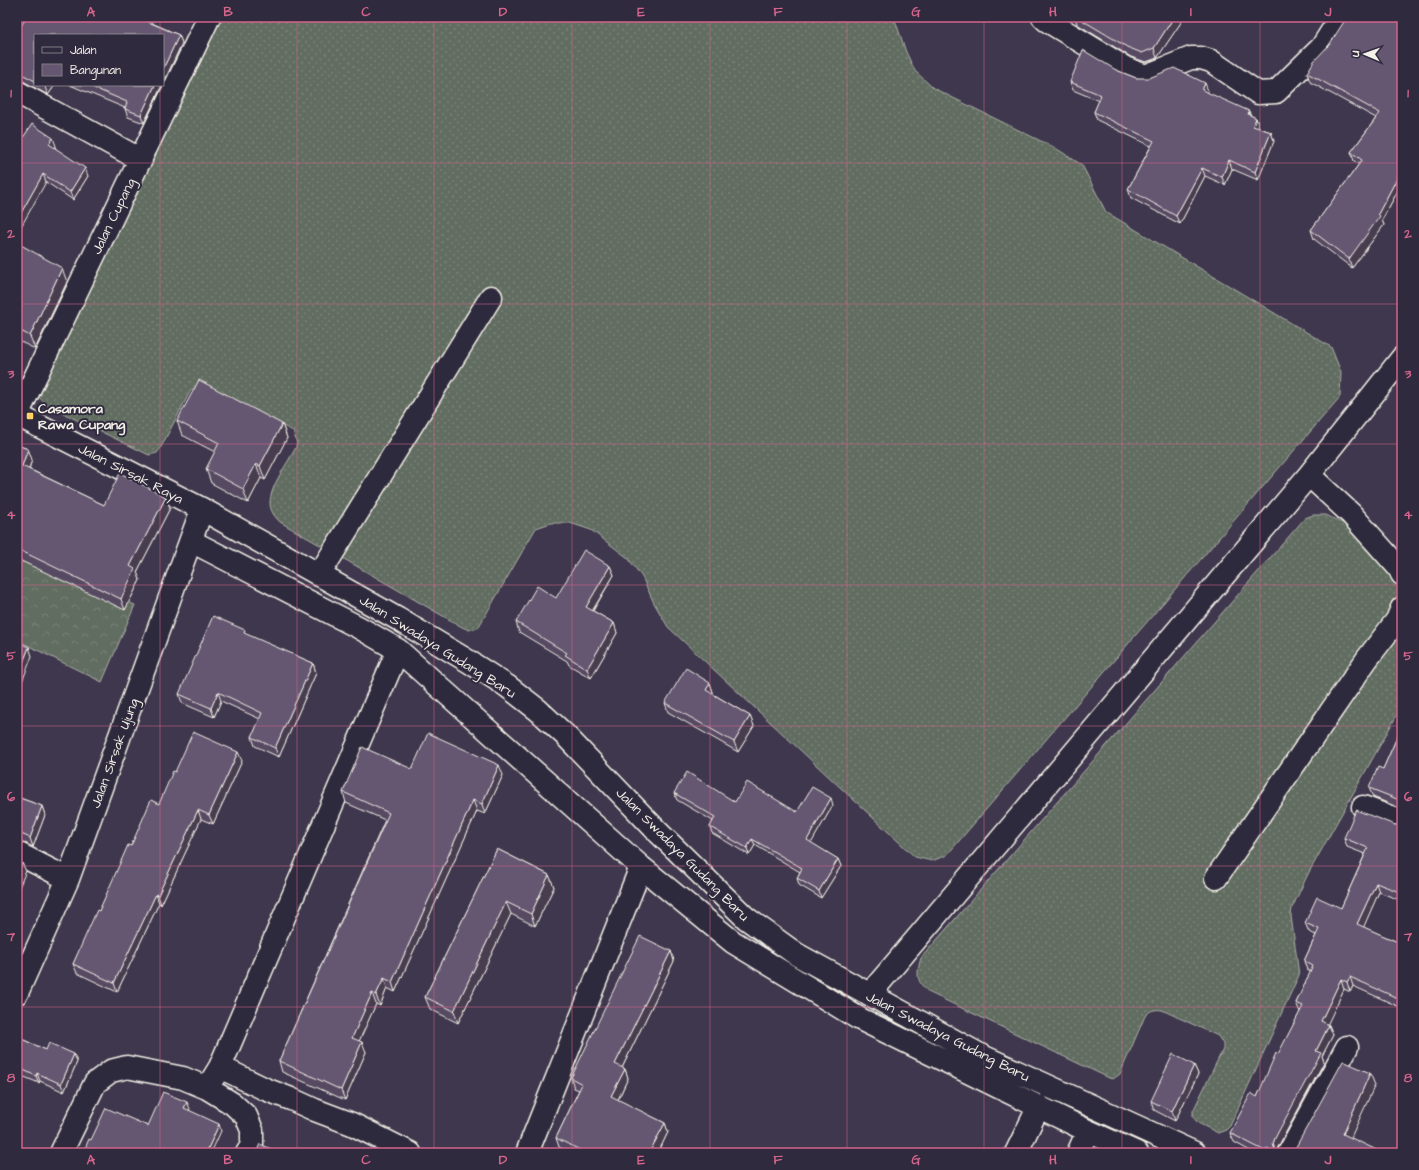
<svg xmlns="http://www.w3.org/2000/svg" width="1419" height="1170" viewBox="0 0 1419 1170" font-family="'Architects Daughter',sans-serif">
<style>
.grass{fill:url(#grass-dots);stroke:#abafa5}
.forest{fill:url(#forest-crowns);stroke:#abafa5}
.lines{fill:none;stroke-linecap:round;stroke-linejoin:round}
.minor-casing{stroke:#f4f1e8;stroke-width:25}
.minor{stroke:#2f2a3d;stroke-width:22}
.wall{fill:#574a62;stroke:#f4f1e8}
.shaded-wall{fill:#473c50;stroke:#f4f1e8}
.building{fill:#655672;stroke:#f4f1e8}
.grid{fill:none;stroke:#d4648c;stroke-width:1;stroke-opacity:0.55}
.poi-dot{fill:#ffd166;stroke:#2f2a3d;stroke-width:1.5}
.labels{text-anchor:middle;stroke-width:4;stroke-linejoin:round;paint-order:stroke}
.street-label{font-size:14px;fill:#f4f1e8;stroke:#2f2a3d}
.poi-label{font-size:14px;font-weight:bold;fill:#f4f1e8;stroke:#2f2a3d;text-anchor:start}
.neatline{fill:none;stroke:#d4648c;stroke-width:1.5}
.grid-label{font-size:13px;text-anchor:middle;font-weight:bold;fill:#d4648c}
</style>
<defs>
<pattern id="grass-dots" width="8" height="8" patternUnits="userSpaceOnUse"><rect width="8" height="8" fill="#626d62"/><path d="M2 2h.1M6 6h.1" fill="none" stroke="#798278" stroke-width="1.8" stroke-linecap="round"/></pattern>
<pattern id="forest-crowns" width="20" height="18" patternUnits="userSpaceOnUse"><rect width="20" height="18" fill="#626d62"/><path d="M2 6a3 3 0 1 1 6 0M12 15a3 3 0 1 1 6 0" fill="none" stroke="#798278"/></pattern>
</defs>
<rect width="100%" height="100%" fill="#3f374d"/>
<filter id="ink" filterUnits="userSpaceOnUse"><feTurbulence type="fractalNoise" baseFrequency=".025" numOctaves="2"/><feDisplacementMap in="SourceGraphic" scale="8" xChannelSelector="R" yChannelSelector="G"/><feConvolveMatrix kernelMatrix="1 2 1 2 8 2 1 2 1" color-interpolation-filters="sRGB"/></filter>
<g filter="url(#ink)">
<path class="grass" d="M 218,17 L 894,17 L 906,52 L 915,71 L 933,88 L 1057,149 L 1082,165 L 1106,212 L 1331,347 L 1341,372 L 1340,397 L 947,855 L 932,861 L 915,857 L 668,627 L 654,603 L 642,577 L 628,558 L 591,530 L 570,523 L 551,523 L 536,528 L 478,628 L 469,630 L 462,627 L 280,522 C 275,517 270,511 270,503 C 270,486 288,463 296,447 L 297,443 L 293,431 L 204,386 L 195,388 L 191,390 L 160,449 L 157,453 L 149,455 L 46,405 L 38,396 Z
M 1313,515 L 1326,515 L 1402,552 L 1402,706 L 1308,874 L 1292,908 L 1291,916 L 1299,975 L 1230,1126 L 1226,1130 L 1218,1133 L 1198,1123 L 1193,1117 L 1193,1111 L 1223,1049 L 1223,1044 L 1218,1036 L 1162,1010 C 1155,1009 1150,1010 1145,1016 L 1120,1074 L 1113,1079 L 1109,1078 L 930,993 C 916,982 916,975 921,958 L 1305,518 Z"/>
<path class="forest" d="M 17,558 L 135,605 L 102,682 L 17,640 Z"/>
<g class="lines">
<defs>
<path id="minor" d="M 1043,17 L 1046,20 L 1125,68 L 1143,75 L 1148,75 L 1191,58 L 1201,58 L 1211,61 L 1258,93 L 1276,92 L 1322,47 L 1341,17
M 17,92 L 141,160
M 17,415 L 202,509 L 398,619 L 468,661 L 507,686 L 538,710 L 565,735 L 657,831 L 746,918 L 796,954 L 980,1055 L 1195,1153
M 17,415 L 209,17
M 1309,475 L 1351,514 L 1399,568 L 1402,574
M 191,541 L 360,628 L 398,650 L 641,867 L 733,942 L 858,1018 L 1088,1131 L 1137,1153
M 319,575 L 491,297
M 1363,807 L 1402,822
M 17,853 L 68,879
M 1216,878 L 1367,659 L 1397,620 L 1402,608
M 17,993 L 68,879 L 202,509
M 869,995 L 1309,475 L 1402,358
M 220,1067 L 265,1089 L 291,1099 L 315,1110 L 352,1124 L 410,1153
M 207,1088 L 220,1067 L 398,650
M 61,1153 L 95,1083 L 111,1071 L 127,1067 L 183,1078 L 207,1088 L 233,1104 L 246,1116 L 252,1130 L 252,1145 L 247,1153
M 527,1153 L 641,867
M 1016,1153 L 1039,1106
M 1078,1153 L 1088,1131
M 1289,1153 L 1347,1047"/>
</defs>
<use href="#minor" class="minor-casing"/>
<use href="#minor" class="minor"/>
</g>
<path class="wall" d="M 1075,17 L 1180,17 L 1182,21 L 1157,58 L 1146,62 L 1131,57 L 1077,24 Z
M 1402,17 L 1402,183 L 1382,220 L 1384,225 L 1352,268 L 1314,239 L 1311,230 L 1359,164 L 1354,161 L 1351,152 L 1376,118 L 1310,82 L 1307,73 L 1329,45 Z
M 152,23 L 179,35 L 182,43 L 35,35 L 35,85 L 55,85 L 48,95 L 23,81 L 17,80 L 17,32 Z
M 1116,70 L 1136,78 L 1208,91 L 1207,93 L 1256,118 L 1259,127 L 1259,128 L 1271,132 L 1274,141 L 1258,180 L 1232,169 L 1225,185 L 1205,176 L 1180,224 L 1131,198 L 1128,189 L 1151,146 L 1097,120 L 1094,112 L 1099,101 L 1073,90 L 1070,82 Z
M 70,85 L 162,85 L 144,123 L 128,117 L 125,109 L 125,108 Z
M 56,146 L 55,148 L 88,176 L 73,200 L 46,182 L 17,147 Z
M 17,252 L 67,282 L 35,349 L 17,340 Z
M 177,421 L 282,424 L 287,438 L 265,480 L 261,478 L 248,503 L 211,483 L 206,469 L 215,452 L 182,435 Z
M 17,445 L 28,449 L 32,460 L 29,469 L 104,505 L 166,497 L 170,508 L 137,572 L 140,580 L 125,610 L 17,559 Z
M 610,566 L 614,575 L 593,611 L 614,623 L 617,633 L 591,678 L 569,665 L 567,661 L 519,632 L 516,622 L 556,598 Z
M 247,635 L 313,663 L 316,673 L 279,757 L 255,746 L 252,737 L 260,719 L 221,701 L 214,717 L 182,703 L 179,694 Z
M 710,683 L 713,692 L 713,694 L 750,716 L 754,726 L 738,752 L 668,712 L 665,703 Z
M 1402,726 L 1402,809 L 1373,797 L 1369,788 L 1383,769 Z
M 242,761 L 213,824 L 201,819 L 161,905 L 159,903 L 117,992 L 77,973 L 73,964 L 131,846 L 159,804 L 175,772 Z
M 412,769 L 503,775 L 485,814 L 477,811 L 395,992 L 387,988 L 380,1006 L 376,1004 L 359,1041 L 366,1052 L 345,1100 L 282,1072 L 279,1061 L 385,820 L 346,803 L 343,792 Z
M 674,793 L 735,802 L 797,812 L 833,805 L 811,843 L 838,859 L 841,866 L 821,898 L 799,885 L 797,878 L 800,872 L 755,845 L 749,855 L 712,833 L 710,827 L 713,821 L 677,800 Z
M 17,797 L 42,806 L 45,815 L 33,847 L 23,842 L 17,841 Z
M 1395,825 L 1402,825 L 1402,901 L 1379,892 L 1363,927 L 1402,944 L 1402,1008 L 1353,986 L 1350,992 L 1344,989 L 1327,1024 L 1329,1025 L 1333,1035 L 1322,1056 L 1324,1062 L 1278,1147 L 1277,1152 L 1278,1153 L 1254,1153 L 1234,1142 L 1230,1133 L 1257,1097 L 1300,1012 L 1296,1003 L 1311,972 L 1307,970 L 1304,961 L 1316,935 L 1309,932 L 1305,923 L 1341,908 L 1365,854 L 1347,847 L 1344,838 Z
M 497,849 L 549,875 L 554,887 L 535,926 L 511,914 L 458,1023 L 430,1009 L 425,997 Z
M 671,951 L 674,961 L 622,1068 L 625,1069 L 628,1078 L 618,1100 L 665,1123 L 668,1132 L 658,1153 L 570,1153 L 559,1147 L 556,1138 L 579,1090 L 574,1088 L 571,1078 Z
M 17,1037 L 46,1050 L 77,1062 L 64,1092 L 40,1081 L 39,1083 L 17,1074 Z
M 1194,1065 L 1198,1074 L 1175,1121 L 1154,1110 L 1151,1101 Z"/>
<path class="shaded-wall" d="M 148,17 L 155,17 L 149,29 L 146,21 Z
M 1174,17 L 1180,17 L 1182,21 L 1157,58 L 1154,48 Z
M 179,35 L 182,43 L 163,84 L 163,69 Z
M 1205,83 L 1208,91 L 1205,99 L 1202,90 Z
M 47,85 L 55,85 L 48,95 L 45,87 Z
M 155,85 L 162,85 L 144,123 L 141,115 Z
M 1249,111 L 1252,119 L 1248,114 Z
M 1256,118 L 1259,127 L 1256,134 L 1253,126 Z
M 1271,132 L 1274,141 L 1258,180 L 1255,172 Z
M 53,138 L 56,146 L 52,152 L 49,144 Z
M 1229,160 L 1232,169 L 1225,185 L 1222,177 Z
M 85,168 L 88,176 L 73,200 L 70,192 Z
M 1202,168 L 1205,176 L 1180,224 L 1176,216 Z
M 1402,169 L 1402,183 L 1382,220 L 1384,225 L 1352,268 L 1349,259 L 1378,214 Z
M 43,174 L 46,182 L 17,234 L 17,220 Z
M 62,268 L 67,282 L 35,349 L 30,336 Z
M 282,424 L 287,438 L 265,480 L 260,466 Z
M 28,449 L 32,460 L 26,477 L 22,466 Z
M 256,464 L 261,478 L 248,503 L 243,489 Z
M 166,497 L 170,508 L 137,572 L 140,580 L 125,610 L 121,599 L 130,566 Z
M 610,566 L 614,575 L 589,616 L 586,607 Z
M 614,623 L 617,633 L 591,678 L 587,669 Z
M 29,647 L 32,656 L 17,695 L 17,678 Z
M 313,663 L 316,673 L 279,757 L 275,748 Z
M 710,683 L 713,692 L 709,699 L 706,690 Z
M 218,692 L 221,701 L 214,717 L 211,708 Z
M 750,716 L 754,726 L 738,752 L 734,742 Z
M 238,752 L 242,761 L 213,824 L 209,815 Z
M 499,765 L 503,775 L 485,814 L 482,804 Z
M 831,798 L 833,805 L 809,847 L 807,840 Z
M 473,800 L 477,811 L 395,992 L 392,982 Z
M 42,806 L 45,815 L 33,847 L 30,838 Z
M 198,810 L 201,819 L 161,905 L 158,895 Z
M 752,839 L 755,845 L 749,855 L 747,848 Z
M 838,859 L 841,866 L 821,898 L 819,891 Z
M 22,863 L 26,871 L 18,890 L 17,886 L 17,877 Z
M 549,875 L 554,887 L 535,926 L 531,914 Z
M 1376,883 L 1379,892 L 1361,933 L 1357,924 Z
M 156,894 L 159,903 L 117,992 L 114,983 Z
M 506,902 L 511,914 L 458,1023 L 454,1011 Z
M 671,951 L 674,961 L 619,1074 L 615,1064 Z
M 1350,977 L 1353,986 L 1350,992 L 1347,982 Z
M 384,978 L 387,988 L 380,1006 L 376,995 Z
M 1341,979 L 1344,989 L 1325,1030 L 1321,1021 Z
M 372,993 L 376,1004 L 356,1048 L 352,1038 Z
M 1329,1025 L 1333,1035 L 1322,1056 L 1324,1062 L 1278,1147 L 1276,1153 L 1273,1144 L 1275,1138 L 1316,1051 Z
M 362,1042 L 366,1052 L 345,1100 L 341,1090 Z
M 74,1054 L 77,1062 L 64,1092 L 61,1084 Z
M 1194,1065 L 1198,1074 L 1175,1121 L 1172,1111 Z
M 625,1069 L 628,1078 L 615,1106 L 611,1096 Z
M 37,1073 L 40,1081 L 39,1083 L 36,1076 Z
M 1370,1073 L 1375,1085 L 1347,1146 L 1343,1134 Z
M 187,1102 L 190,1109 L 187,1115 L 184,1108 Z
M 665,1123 L 668,1132 L 658,1153 L 649,1153 Z
M 219,1124 L 221,1131 L 211,1153 L 206,1153 Z
M 1267,1148 L 1269,1153 L 1266,1153 L 1265,1151 Z"/>
<path class="building" d="M 27,17 L 148,17 L 146,21 L 179,35 L 163,69 L 163,35 L 35,35 L 35,81 L 20,73 L 17,72 L 17,32 Z
M 1077,17 L 1174,17 L 1154,48 L 1142,53 L 1127,47 Z
M 1347,17 L 1402,17 L 1402,169 L 1378,214 L 1380,216 L 1349,259 L 1311,230 L 1362,160 L 1351,152 L 1380,113 L 1307,73 L 1314,61 L 1329,45 Z
M 1083,50 L 1116,70 L 1136,78 L 1149,78 L 1174,68 L 1205,83 L 1202,90 L 1249,111 L 1248,114 L 1256,118 L 1253,126 L 1271,132 L 1255,172 L 1229,160 L 1222,177 L 1202,168 L 1176,216 L 1128,189 L 1154,141 L 1094,112 L 1101,95 L 1070,82 Z
M 87,85 L 155,85 L 141,115 L 125,109 L 127,102 Z
M 32,124 L 53,138 L 49,144 L 85,168 L 70,192 L 43,174 L 17,220 L 17,147 Z
M 21,245 L 62,268 L 30,336 L 17,329 L 17,252 Z
M 199,380 L 282,424 L 260,466 L 256,464 L 243,489 L 206,469 L 219,443 L 177,421 Z
M 17,445 L 28,449 L 22,466 L 104,505 L 120,473 L 166,497 L 130,566 L 135,569 L 121,599 L 17,549 Z
M 584,550 L 610,566 L 586,607 L 614,623 L 587,669 L 565,655 L 567,653 L 516,622 L 537,586 L 556,598 Z
M 213,616 L 245,630 L 244,633 L 313,663 L 275,748 L 252,737 L 262,713 L 218,692 L 211,708 L 179,694 Z
M 17,642 L 29,647 L 17,678 Z
M 686,668 L 710,683 L 706,690 L 750,716 L 734,742 L 665,703 Z
M 1402,726 L 1402,801 L 1369,788 L 1378,767 L 1383,769 Z
M 193,732 L 238,752 L 209,815 L 198,810 L 158,895 L 156,894 L 114,983 L 73,964 L 97,910 L 99,911 L 128,845 L 131,846 L 151,800 L 159,804 L 173,771 L 175,772 Z
M 428,733 L 499,765 L 482,804 L 473,800 L 392,982 L 384,978 L 376,995 L 372,993 L 352,1038 L 362,1042 L 341,1090 L 279,1061 L 389,813 L 343,792 L 362,747 L 412,769 Z
M 687,772 L 735,802 L 747,782 L 797,812 L 812,787 L 831,798 L 807,840 L 838,859 L 819,891 L 797,878 L 802,868 L 752,839 L 747,848 L 710,827 L 715,817 L 674,793 Z
M 17,797 L 42,806 L 30,838 L 19,833 L 17,832 Z
M 1356,810 L 1395,825 L 1402,825 L 1402,893 L 1376,883 L 1357,924 L 1402,944 L 1402,1000 L 1350,977 L 1347,982 L 1341,979 L 1321,1021 L 1329,1025 L 1316,1051 L 1321,1053 L 1275,1138 L 1273,1144 L 1275,1150 L 1278,1153 L 1267,1148 L 1265,1151 L 1230,1133 L 1251,1093 L 1257,1097 L 1276,1053 L 1278,1054 L 1303,1006 L 1296,1003 L 1313,966 L 1304,961 L 1319,929 L 1305,923 L 1317,897 L 1341,908 L 1368,848 L 1344,838 Z
M 497,849 L 549,875 L 531,914 L 506,902 L 454,1011 L 425,997 Z
M 17,860 L 22,863 L 17,877 Z
M 640,936 L 671,951 L 615,1064 L 625,1069 L 611,1096 L 665,1123 L 649,1153 L 586,1153 L 556,1138 L 582,1084 L 571,1078 Z
M 17,1037 L 46,1050 L 49,1043 L 74,1054 L 61,1084 L 37,1073 L 36,1076 L 17,1067 Z
M 1173,1054 L 1194,1065 L 1172,1111 L 1151,1101 Z
M 1343,1061 L 1370,1073 L 1343,1134 L 1383,1153 L 1287,1153 L 1291,1152 L 1296,1147 Z
M 163,1092 L 187,1102 L 184,1108 L 219,1124 L 206,1153 L 83,1153 L 89,1139 L 91,1140 L 106,1108 L 148,1126 Z
M 260,1144 L 280,1153 L 256,1153 Z
M 1402,1147 L 1402,1153 L 1399,1153 Z"/>
</g>
<path class="grid" d="M 160,17 L 160,35M 297,17 L 297,1153M 434,17 L 434,1153M 572,17 L 572,1153M 710,17 L 710,1153M 847,17 L 847,1153M 984,17 L 984,1153M 1122,17 L 1122,1153M 1260,17 L 1260,1153M 160,85 L 160,1153M 17,163 L 1402,163M 17,304 L 1402,304M 17,444 L 1402,444M 17,585 L 1402,585M 17,726 L 1402,726M 17,866 L 1402,866M 17,1007 L 1402,1007"/>
<rect class="poi-dot" x="26" y="412" width="8" height="8" rx="2"/>
<g class="labels">
<g class="street-label">
<text transform="translate(113 216) rotate(-64)" y="5">Jalan Cupang</text>
<text transform="translate(131 473) rotate(27)" y="5">Jalan Sirsak Raya</text>
<text transform="translate(438 646) rotate(32)" y="5">Jalan Swadaya Gudang Baru</text>
<text transform="translate(114 753) rotate(-70)" y="5">Jalan Sirsak Ujung</text>
<text transform="translate(683 854) rotate(45)" y="5">Jalan Swadaya Gudang Baru</text>
<text transform="translate(948 1036) rotate(27)" y="5">Jalan Swadaya Gudang Baru</text>
</g>
<g class="poi-label">
<text x="38" y="413">Casamora<tspan x="38" dy="16">Rawa Cupang</tspan></text>
</g>
</g>
<rect width="1419" height="1170" fill="none" stroke="#2f2a3d" stroke-width="44"/>
<rect x="34" y="34" width="130" height="52" fill="#2f2a3d" stroke="#7e7a81"/>
<rect x="42" y="47" width="20" height="6" fill="#2f2a3d" stroke="#7e7a81"/>
<text x="70" y="54" font-size="12" fill="#f4f1e8">Jalan</text>
<rect x="42" y="64" width="20" height="12" fill="#655672" stroke="#7e7a81"/>
<text x="70" y="74" font-size="12" fill="#f4f1e8">Bangunan</text>
<g transform="translate(1365 54) rotate(272)" stroke="#2f2a3d" stroke-width="3" paint-order="stroke">
<path d="M0-3L7 15L0 10L-7 15Z" fill="#f4f1e8"/>
<text y="-6" font-size="11" font-weight="bold" text-anchor="middle" fill="#f4f1e8">U</text>
</g>
<rect x="22" y="22" width="1375" height="1126" class="neatline"/>
<g class="grid-label">
<text x="91" y="16">A</text>
<text x="228" y="16">B</text>
<text x="366" y="16">C</text>
<text x="503" y="16">D</text>
<text x="641" y="16">E</text>
<text x="778" y="16">F</text>
<text x="916" y="16">G</text>
<text x="1053" y="16">H</text>
<text x="1191" y="16">I</text>
<text x="1328" y="16">J</text>
<text x="11" y="97">1</text>
<text x="1408" y="97">1</text>
<text x="11" y="238">2</text>
<text x="1408" y="238">2</text>
<text x="11" y="378">3</text>
<text x="1408" y="378">3</text>
<text x="11" y="519">4</text>
<text x="1408" y="519">4</text>
<text x="11" y="660">5</text>
<text x="1408" y="660">5</text>
<text x="11" y="801">6</text>
<text x="1408" y="801">6</text>
<text x="11" y="941">7</text>
<text x="1408" y="941">7</text>
<text x="11" y="1082">8</text>
<text x="1408" y="1082">8</text>
<text x="91" y="1164">A</text>
<text x="228" y="1164">B</text>
<text x="366" y="1164">C</text>
<text x="503" y="1164">D</text>
<text x="641" y="1164">E</text>
<text x="778" y="1164">F</text>
<text x="916" y="1164">G</text>
<text x="1053" y="1164">H</text>
<text x="1191" y="1164">I</text>
<text x="1328" y="1164">J</text>
</g>
</svg>
